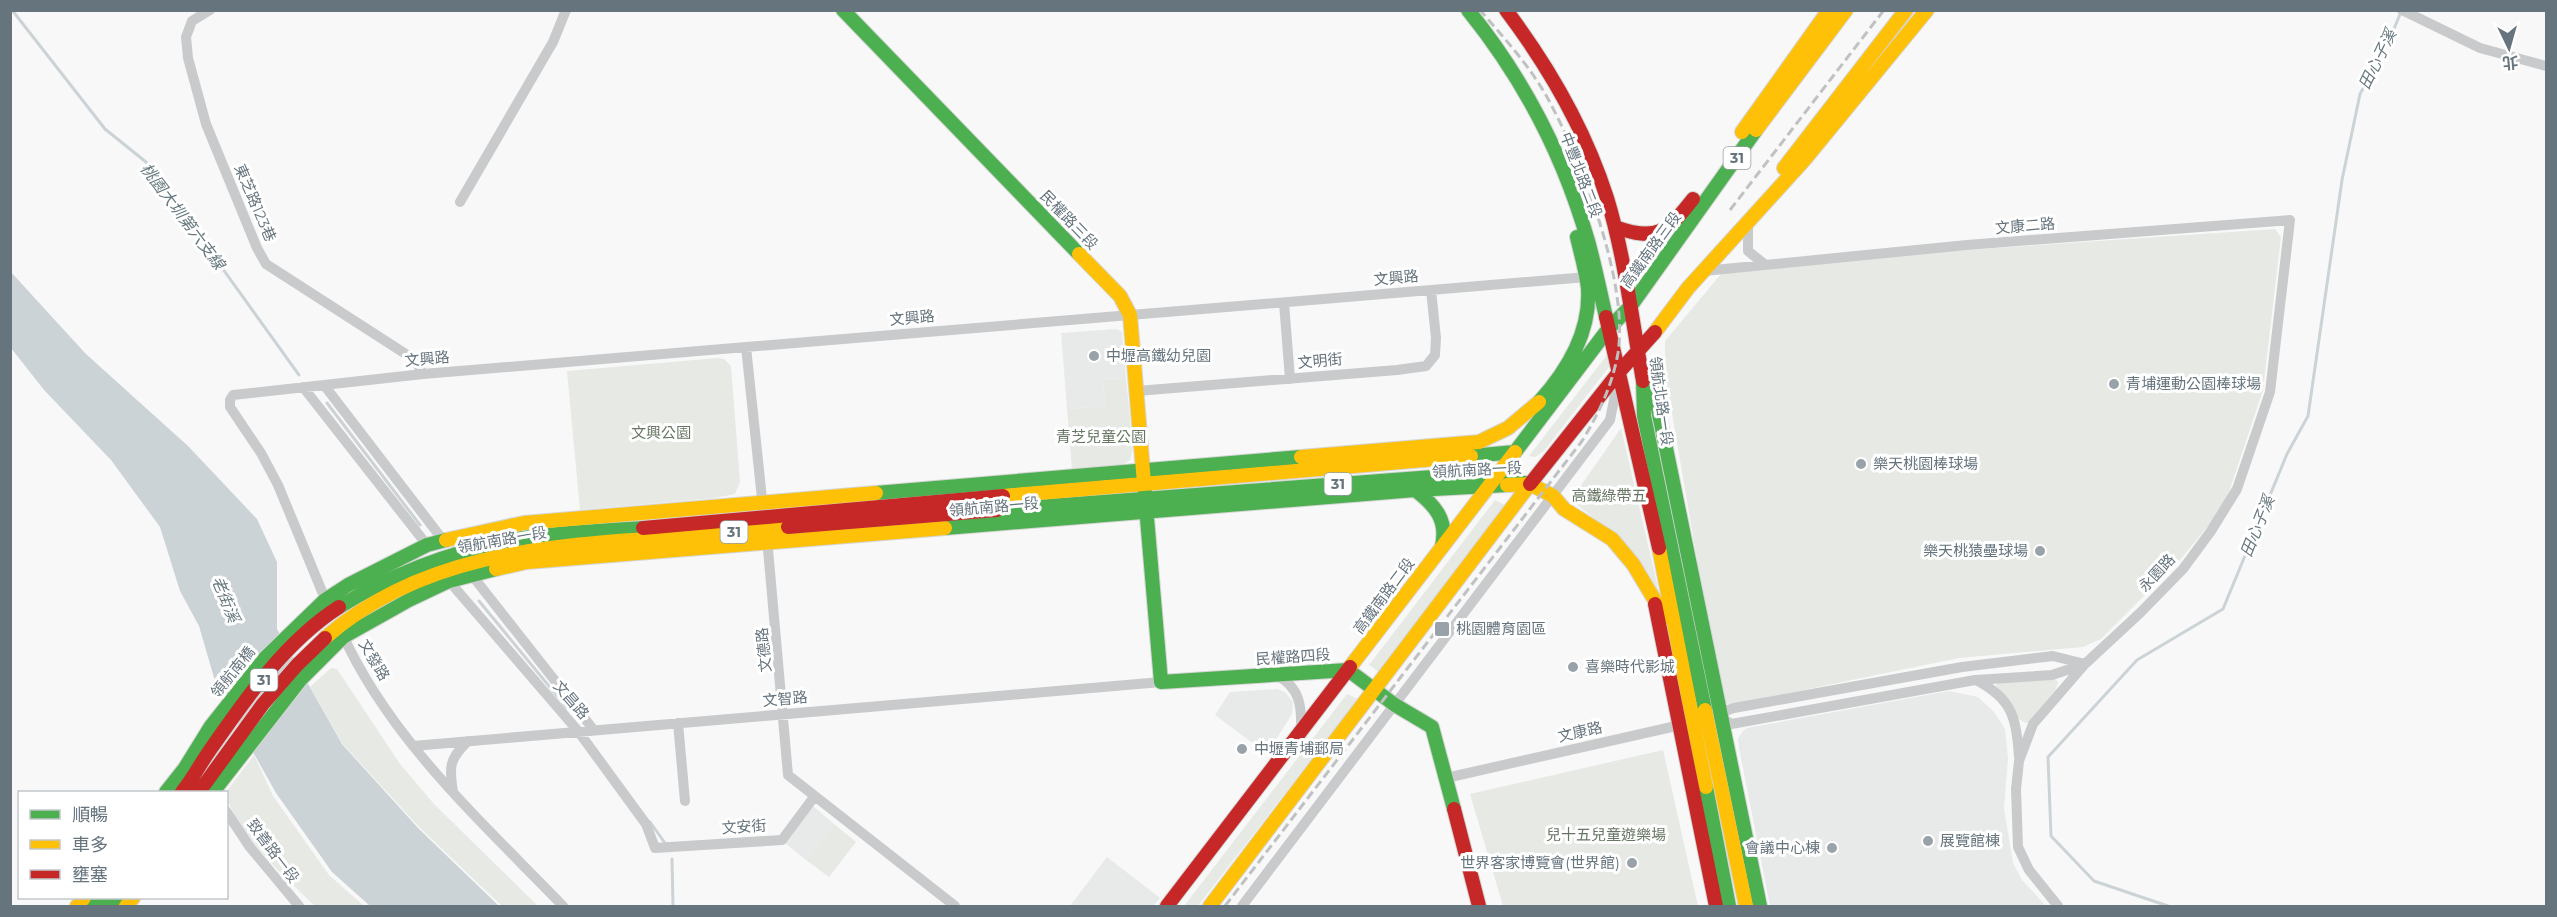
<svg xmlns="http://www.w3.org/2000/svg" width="2557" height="917" viewBox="0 0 2557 917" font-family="Montserrat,'Noto Sans TC',sans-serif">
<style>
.built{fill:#e8e9e9}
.green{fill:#e7e9e5}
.water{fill:#ccd3d6}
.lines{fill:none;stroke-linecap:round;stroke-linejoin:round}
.stream{stroke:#ccd3d6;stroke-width:3}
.fast-casing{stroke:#d4d5d5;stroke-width:16}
.slow-casing{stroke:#d4d5d5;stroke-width:16}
.jam-casing{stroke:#d4d5d5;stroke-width:16}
.street{stroke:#c9cacb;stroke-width:10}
.fast{stroke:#4caf50;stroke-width:14}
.slow{stroke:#ffc107;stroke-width:14}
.jam{stroke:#c62828;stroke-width:14}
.rail{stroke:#bfc1c2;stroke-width:3;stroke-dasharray:9 4.5;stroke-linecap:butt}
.poi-dot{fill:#99a2a9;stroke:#fff;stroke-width:2}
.labels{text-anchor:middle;stroke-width:6;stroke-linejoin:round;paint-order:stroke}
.shield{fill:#fff;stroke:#949ea5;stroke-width:1.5}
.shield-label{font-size:14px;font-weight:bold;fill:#66747e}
.street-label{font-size:15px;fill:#66747e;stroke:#fff}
.poi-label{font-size:15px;fill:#66747e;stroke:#fff;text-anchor:start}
.park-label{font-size:15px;fill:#687765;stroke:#fff}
.water-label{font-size:16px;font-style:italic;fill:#67797f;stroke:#fff}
</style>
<rect width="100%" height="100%" fill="#f8f8f8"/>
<path class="built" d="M 1117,329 L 1122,332 L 1126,378 L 1103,379 L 1105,406 L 1067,409 L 1061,333 Z
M 1277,689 L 1285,692 L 1293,702 L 1292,714 L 1267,754 L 1215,715 L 1230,692 Z
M 1949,691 L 1978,697 L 1994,712 L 2005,729 L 2008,759 L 2004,808 L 2013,863 L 2022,880 L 2046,906 L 1770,906 L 1739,748 L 1738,739 L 1742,732 L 1747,728 Z
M 813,806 L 834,824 L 806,860 L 785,843 Z
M 1107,857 L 1160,898 L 1153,906 L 1070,906 Z"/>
<path class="green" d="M 2275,229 L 2281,237 L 2263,390 L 2228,495 L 2213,520 L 2179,561 L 2101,639 L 2083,647 L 1959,658 L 1730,705 L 1721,700 L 1665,372 L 1665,341 L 1721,274 L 1908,254 Z
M 1607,355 L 1612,363 L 1544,451 L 1535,457 L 1529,456 Z
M 718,358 L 724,359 L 731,366 L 740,482 L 735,494 L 715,498 L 580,510 L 567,371 Z
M 1126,378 L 1133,448 L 1130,460 L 1122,465 L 1072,470 L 1067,409 L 1105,406 L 1103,379 Z
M 1621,428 L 1662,605 L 1611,532 L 1571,500 Z
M 1495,500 L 1507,506 L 1379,672 L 1369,665 Z
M 331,668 L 337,669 L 400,764 L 434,804 L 538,906 L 502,906 L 419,827 L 342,743 L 310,687 Z
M 2052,676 L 2058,682 L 2056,689 L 2028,723 C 2014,722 2003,696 1996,685 L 2000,679 Z
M 1347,694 L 1358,699 L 1198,906 L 1184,906 Z
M 1663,750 L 1698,906 L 1503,906 L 1470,794 Z
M 254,755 L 273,796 L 329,875 L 364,906 L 315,906 C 288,880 231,829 226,792 Z
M 834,824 L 856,842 L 829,877 L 806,860 Z"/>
<path class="water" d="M 10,271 L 86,354 L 188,446 L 257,519 L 277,562 L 277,629 L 342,744 L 419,829 L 499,906 L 370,906 L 332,872 L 276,793 L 217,688 L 199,626 L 180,591 L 160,527 L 111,460 L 44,390 L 11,348 Z"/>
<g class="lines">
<path class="stream" d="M 12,10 L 105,129 L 146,162 L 299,375
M 327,403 L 420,525
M 479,601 L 567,708
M 650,822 L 665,843
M 672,859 L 673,906
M 2168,906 L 2094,881 L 2051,836 L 2048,757 L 2137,660 L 2223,609 L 2287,454 L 2308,416 L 2342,180 L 2360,94 L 2388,43 L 2401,12"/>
<defs>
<path id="fast" d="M 843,10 L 1079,254
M 1468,10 C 1523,78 1564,157 1588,241 C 1595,266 1600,292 1606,317
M 1652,380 L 1760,906
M 1643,381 L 1644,416 L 1705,710
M 1539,402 C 1568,370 1591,332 1588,288 C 1586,271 1581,254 1577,237
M 1471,456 L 1515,452 L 1609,328 L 1630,307 L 1756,130
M 1144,483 L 1161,682 L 1348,670 L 1395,705 L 1432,727 L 1454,809
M 1415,490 C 1435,505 1448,520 1442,546
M 876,493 L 1301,457
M 997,510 L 1473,474 L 1530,484
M 945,528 L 1415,490 L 1507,485
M 339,607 C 395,572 459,549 524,538 C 563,532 604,531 643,528
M 1706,787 L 1729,906
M 166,792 L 185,768 L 211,726 L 265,658 L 325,600 L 348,585 L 427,545 L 446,540
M 213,792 L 301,679 L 343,637 L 409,600 L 449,581 L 496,569
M 93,906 L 100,898
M 110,906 L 117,898"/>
<path id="slow" d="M 1756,130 L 1846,10
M 1742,132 L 1829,10
M 1784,168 L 1906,10
M 1079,254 L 1120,296 L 1130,315 L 1144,483
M 1655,332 L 1688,288 L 1805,159 L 1927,10
M 1301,457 L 1479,442 L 1508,428 L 1539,402
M 1507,485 L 1530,484 L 1553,496 L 1564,509 L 1612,539 L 1633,564 L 1660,609 L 1673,620
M 1003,496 L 1471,456
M 446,540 L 524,523 L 876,493
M 1659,548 L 1706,787
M 496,569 L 527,562 L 945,528
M 325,638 C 418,556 541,546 660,538 C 703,535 745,531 788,527
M 1350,667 L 1515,452
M 1705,710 L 1746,906
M 77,906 L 84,898
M 126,906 L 133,898
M 1210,906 L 1530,484"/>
<path id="jam" d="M 1506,10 C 1549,67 1585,129 1607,198 C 1625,257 1632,320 1643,381
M 1615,227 C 1657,242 1667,232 1693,199
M 1606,317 L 1659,548
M 1530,484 L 1619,372 L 1655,332
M 788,527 L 997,510
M 643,528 L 1003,496
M 1655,604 L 1716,906
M 182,792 C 193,779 200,764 210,750 C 246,698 286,641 339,607
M 199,792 L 263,704 L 297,665 L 325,638
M 1454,809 L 1479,906
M 1167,906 L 1350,667"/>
</defs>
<use href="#fast" class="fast-casing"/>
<use href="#slow" class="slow-casing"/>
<use href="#jam" class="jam-casing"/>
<path class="street" d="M 210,10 L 192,21 L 186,37 L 188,58 L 206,124 L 257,248 L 266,264 L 415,360 L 423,374
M 2402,10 L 2480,48 L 2546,66
M 460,202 L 553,42 L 566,10
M 1748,224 L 1748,251 L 1763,263
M 1704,271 L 1967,245 L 2290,220 L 2270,392 L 2237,489 L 2211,531 L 2183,569 L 2140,613 L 2085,664 L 2033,724 L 2019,761 L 2016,789 L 2018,847 L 2029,870 L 2058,906
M 1284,303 L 1290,379
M 746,347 L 763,508
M 324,385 L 443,540
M 303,387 L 427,545
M 1137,391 L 1397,370 L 1426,366 L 1435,355 L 1436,338 L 1431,290
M 767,538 L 788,775 L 955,906
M 471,574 L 593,729
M 449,581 L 578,731 L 646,824 L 655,848 L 782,840 L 814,797
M 328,606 L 278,485 L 261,453 L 230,407 L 230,400 L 233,395 L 423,374 L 1587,277
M 341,631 C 389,739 482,822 563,906
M 1276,675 C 1300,687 1302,706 1301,731
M 1976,680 C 2013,699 2016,718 2019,757
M 1718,717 L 1728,710 L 1734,708 L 1962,667 L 2053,656 L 2085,664
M 1721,717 L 1731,724 L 1737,723 L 1975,680 L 2052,675 L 2082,665
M 678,723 L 685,801
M 413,746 L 1161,682
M 1446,778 L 1685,724
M 453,792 C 449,767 449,759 468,741
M 226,811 L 249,846 L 299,906
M 1242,906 L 1610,420 L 1618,380"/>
<use href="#fast" class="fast"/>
<use href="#slow" class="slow"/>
<use href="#jam" class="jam"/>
<path class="rail" d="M 1730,210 L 1884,10
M 1225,906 L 1582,441 C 1599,413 1612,386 1618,353 C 1629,282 1581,159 1547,97 C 1529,65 1504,38 1480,10"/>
</g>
<g class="poi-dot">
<circle cx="1094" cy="356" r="6"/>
<circle cx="2114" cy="384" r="6"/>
<circle cx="1861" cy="464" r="6"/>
<circle cx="2040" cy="551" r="6"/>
<rect x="1434" y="621" width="16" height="16" rx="3"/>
<circle cx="1573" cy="667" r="6"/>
<circle cx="1242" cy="749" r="6"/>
<circle cx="1928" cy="841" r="6"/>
<circle cx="1832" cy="848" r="6"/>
<circle cx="1632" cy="863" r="6"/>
</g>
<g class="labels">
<g class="shield">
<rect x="1723.5" y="147" width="27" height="22" rx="4.5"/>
<rect x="1324.5" y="473" width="27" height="22" rx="4.5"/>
<rect x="720.5" y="521" width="27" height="22" rx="4.5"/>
<rect x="250.5" y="669" width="27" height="22" rx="4.5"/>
</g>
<g class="shield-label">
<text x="1737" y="163">31</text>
<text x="1338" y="489">31</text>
<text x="734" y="537">31</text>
<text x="264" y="685">31</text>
</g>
<g class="street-label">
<text transform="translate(1581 175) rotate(69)" y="5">中豐北路二段</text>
<text transform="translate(255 203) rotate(67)" y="5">東芝路123巷</text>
<text transform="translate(1069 220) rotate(46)" y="5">民權路三段</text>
<text transform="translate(2025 226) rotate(-5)" y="5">文康二路</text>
<text transform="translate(1651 250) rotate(-54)" y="5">高鐵南路三段</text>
<text transform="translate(1396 278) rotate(-5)" y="5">文興路</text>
<text transform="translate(912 318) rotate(-5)" y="5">文興路</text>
<text transform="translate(427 359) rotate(-5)" y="5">文興路</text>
<text transform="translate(1320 361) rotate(-5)" y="5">文明街</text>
<text transform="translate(1661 401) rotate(82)" y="5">領航北路一段</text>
<text transform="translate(1477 470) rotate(-3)" y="5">領航南路一段</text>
<text transform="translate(994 507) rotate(-5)" y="5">領航南路一段</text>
<text transform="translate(502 540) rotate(-10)" y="5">領航南路一段</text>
<text transform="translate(2157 573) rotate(-47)" y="5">永園路</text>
<text transform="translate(1384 596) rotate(-53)" y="5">高鐵南路二段</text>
<text transform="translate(764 650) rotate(-95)" y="5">文德路</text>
<text transform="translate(1293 657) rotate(-4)" y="5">民權路四段</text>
<text transform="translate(374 660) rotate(59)" y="5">文發路</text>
<text transform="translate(233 672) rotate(-51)" y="5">領航南橋</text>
<text transform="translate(785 699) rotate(-5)" y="5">文智路</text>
<text transform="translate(571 700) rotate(49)" y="5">文昌路</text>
<text transform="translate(1580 732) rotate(-13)" y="5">文康路</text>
<text transform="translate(744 827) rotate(-4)" y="5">文安街</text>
<text transform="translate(273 851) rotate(53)" y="5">致善路一段</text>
</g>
<g class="poi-label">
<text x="1106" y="361">中壢高鐵幼兒園</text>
<text x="2126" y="389">青埔運動公園棒球場</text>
<text x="1873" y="469">樂天桃園棒球場</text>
<text x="2028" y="556" text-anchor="end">樂天桃猿壘球場</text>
<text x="1456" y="634">桃園體育園區</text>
<text x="1585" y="672">喜樂時代影城</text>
<text x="1254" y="754">中壢青埔郵局</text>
<text x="1940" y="846">展覽館棟</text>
<text x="1820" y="853" text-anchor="end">會議中心棟</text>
<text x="1620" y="868" text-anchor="end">世界客家博覽會(世界館)</text>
</g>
<g class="park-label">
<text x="661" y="438">文興公園</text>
<text x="1101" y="442">青芝兒童公園</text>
<text x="1609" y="501">高鐵綠帶五</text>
<text x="1606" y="840">兒十五兒童遊樂場</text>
</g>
<g class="water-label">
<text transform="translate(2377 59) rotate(-64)" y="6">田心子溪</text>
<text transform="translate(183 216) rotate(53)" y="6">桃園大圳第六支線</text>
<text transform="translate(2257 526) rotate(-68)" y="6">田心子溪</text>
<text transform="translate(226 599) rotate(68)" y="6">老街溪</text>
</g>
</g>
<rect width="2557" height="917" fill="none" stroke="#66747e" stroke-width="24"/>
<rect x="18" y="791" width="210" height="108" fill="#ffffff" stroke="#c2c7cb" stroke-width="1.5"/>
<rect x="30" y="810" width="30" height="9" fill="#4caf50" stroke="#c2c7cb" stroke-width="1.5"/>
<text x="72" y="821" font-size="18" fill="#66747e">順暢</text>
<rect x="30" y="840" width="30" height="9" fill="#ffc107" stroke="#c2c7cb" stroke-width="1.5"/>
<text x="72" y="851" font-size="18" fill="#66747e">車多</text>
<rect x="30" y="870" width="30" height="9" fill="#c62828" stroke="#c2c7cb" stroke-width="1.5"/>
<text x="72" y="881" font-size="18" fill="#66747e">壅塞</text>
<g transform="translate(2509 48) rotate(175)" stroke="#ffffff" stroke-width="4.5" paint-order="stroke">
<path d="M0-4.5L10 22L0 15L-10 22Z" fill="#66747e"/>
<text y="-9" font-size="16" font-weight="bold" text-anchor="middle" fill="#66747e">北</text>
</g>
</svg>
